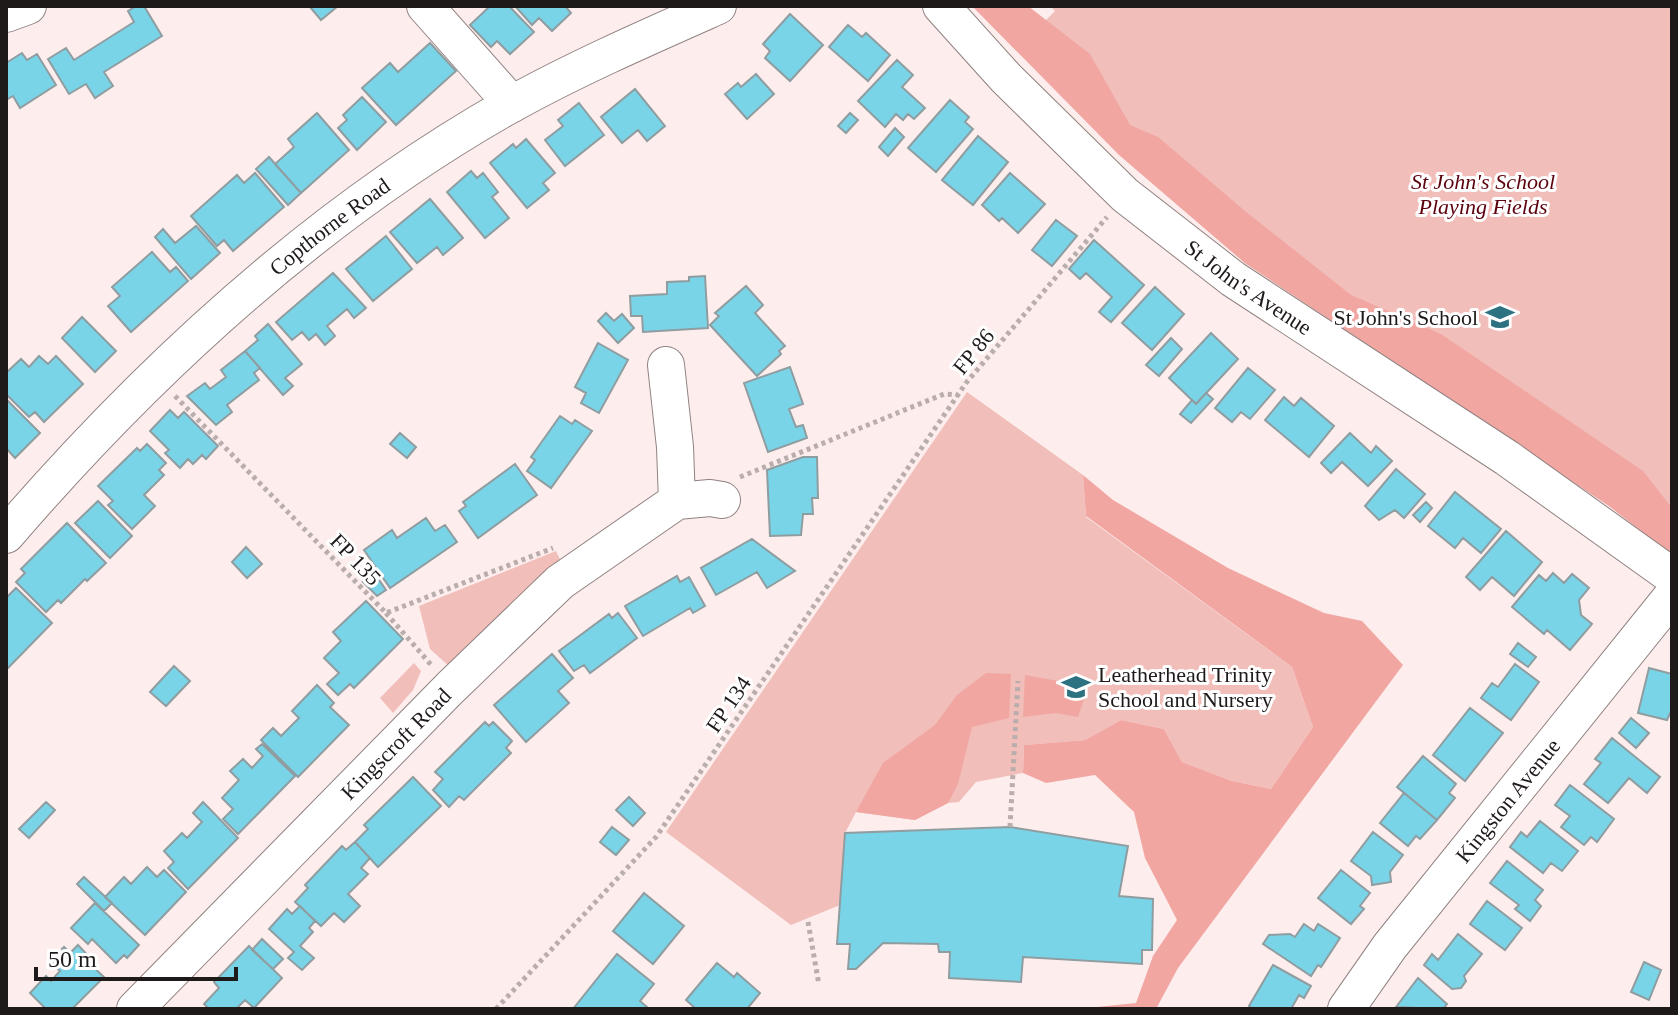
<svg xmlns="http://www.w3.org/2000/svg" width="1678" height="1015" viewBox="0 0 1678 1015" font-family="'Times New Roman',serif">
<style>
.green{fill:#f1beba}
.forest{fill:#f1a6a2}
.building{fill:#7ad4e8;stroke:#8f9da1;stroke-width:2}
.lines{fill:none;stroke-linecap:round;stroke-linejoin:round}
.minor-casing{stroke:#908281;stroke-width:38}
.path{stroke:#baaead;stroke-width:5;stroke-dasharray:4 4;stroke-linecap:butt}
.minor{stroke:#fff;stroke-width:36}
.labels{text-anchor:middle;stroke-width:6;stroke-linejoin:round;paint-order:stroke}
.park-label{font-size:22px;font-style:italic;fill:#5b000d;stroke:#fff}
.street-label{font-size:22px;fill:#1f1a1a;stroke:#fff}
.poi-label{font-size:22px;fill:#1f1a1a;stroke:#fff;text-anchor:end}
</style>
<rect width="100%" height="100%" fill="#fdeeed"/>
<path class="green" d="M 1050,6 L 1672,6 L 1672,555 L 1609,506 L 1245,263 L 1118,154 L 1045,21 L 1055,11 Z
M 967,392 L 1083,475 L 1086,517 L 1292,667 L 1313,727 L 1271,789 L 1232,781 L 1182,762 L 1164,729 L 1121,720 L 1085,740 L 1024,745 L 1023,773 L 976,782 L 959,802 L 948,803 L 915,820 L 856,812 L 845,833 L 840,905 L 791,925 L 666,832 Z
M 556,551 L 563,566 L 450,667 L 430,649 L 419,606 Z
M 414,663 L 421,671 L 413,690 L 393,713 L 380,698 Z"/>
<path class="forest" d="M 972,6 L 1028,6 L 1090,54 L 1130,125 L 1158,137 L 1245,211 L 1351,295 L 1441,334 L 1643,471 L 1672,508 L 1672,555 L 1609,506 L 1245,263 L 1118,154 Z
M 1083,475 L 1113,500 L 1228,568 L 1324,613 L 1362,621 L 1403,665 L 1178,968 L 1156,1009 L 1095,1009 L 1097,1007 L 1136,1003 L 1153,956 L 1177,920 L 1145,858 L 1134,812 L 1095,775 L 1046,783 L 1023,773 L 1024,745 L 1085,740 L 1121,720 L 1164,729 L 1182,762 L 1232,781 L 1271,789 L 1313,727 L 1292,667 L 1086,516 Z
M 986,673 L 1011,674 L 1009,718 L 972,727 L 958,784 L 948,803 L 915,820 L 856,812 L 883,763 L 935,725 L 957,695 Z
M 1025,675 L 1058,681 L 1084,699 L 1078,717 L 1056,713 L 1023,717 Z"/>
<path class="building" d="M 136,6 L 144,6 L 162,36 L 104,72 L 113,86 L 95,98 L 86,84 L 69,94 L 48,59 L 66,48 L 74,60 L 134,22 L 128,11 Z
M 312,6 L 338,6 L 321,20 L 310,7 Z
M 490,6 L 509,6 L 534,32 L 510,54 L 497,41 L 491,47 L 470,25 Z
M 515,6 L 565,6 L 571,13 L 552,31 L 539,18 L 532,25 Z
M 790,14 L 823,45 L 790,81 L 765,58 L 770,51 L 763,44 Z
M 848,25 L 862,37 L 866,33 L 890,55 L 868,81 L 829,47 Z
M 430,43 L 456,71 L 396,125 L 362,88 L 390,63 L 398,72 Z
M 22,53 L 27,60 L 37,54 L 56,85 L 20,108 L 13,96 L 6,100 L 6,63 Z
M 897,60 L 913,75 L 902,87 L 925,108 L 914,119 L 908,114 L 903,120 L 896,114 L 885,127 L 858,101 Z
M 756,74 L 774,94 L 747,119 L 725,94 L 738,83 L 741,87 Z
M 635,89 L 665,126 L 647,141 L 638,130 L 622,143 L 601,117 Z
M 362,97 L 386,122 L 357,150 L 338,128 L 347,120 L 343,115 Z
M 950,100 L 969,117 L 965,122 L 973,129 L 936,172 L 908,148 Z
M 579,103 L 604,135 L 565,166 L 545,140 L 563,126 L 558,120 Z
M 317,113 L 349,150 L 301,193 L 275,164 L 294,147 L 288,139 Z
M 850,113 L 858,120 L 846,133 L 838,126 Z
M 895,128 L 904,137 L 888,156 L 879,147 Z
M 978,136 L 1008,162 L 973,205 L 942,180 Z
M 526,139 L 555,173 L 543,183 L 549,190 L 527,208 L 490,163 L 513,144 L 516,148 Z
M 269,157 L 301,193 L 288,205 L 256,169 Z
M 471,171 L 477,178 L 483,173 L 498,192 L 492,197 L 509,218 L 485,238 L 447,192 Z
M 255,173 L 284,207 L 233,251 L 224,240 L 217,246 L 191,216 L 237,175 L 244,183 Z
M 1010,173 L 1045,204 L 1018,233 L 1002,218 L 999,221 L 982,205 Z
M 430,199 L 463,238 L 443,255 L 437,247 L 417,263 L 390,232 Z
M 1056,220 L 1077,236 L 1052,266 L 1032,250 Z
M 196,226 L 220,253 L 191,279 L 155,237 L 163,229 L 175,243 Z
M 386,236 L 412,269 L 373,301 L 346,269 Z
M 1094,240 L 1144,285 L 1111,322 L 1099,312 L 1112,297 L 1086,273 L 1080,279 L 1069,269 Z
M 152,252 L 170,272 L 176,267 L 188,281 L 131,332 L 108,306 L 120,296 L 112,287 Z
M 333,273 L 366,308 L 354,318 L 347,309 L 327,326 L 335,336 L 325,345 L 316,334 L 309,340 L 302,332 L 292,340 L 276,322 Z
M 705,276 L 708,328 L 643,332 L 642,316 L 631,316 L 630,296 L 667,294 L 667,282 L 689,281 L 689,277 Z
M 746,286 L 763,305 L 755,313 L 785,346 L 779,351 L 781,354 L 757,376 L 710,325 L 719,316 L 715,313 Z
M 1155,287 L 1184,314 L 1152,350 L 1122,323 Z
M 606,313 L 614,321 L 622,314 L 634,328 L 618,343 L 598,321 Z
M 82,317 L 116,351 L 95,372 L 62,338 Z
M 268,324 L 302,364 L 285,378 L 293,386 L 283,395 L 245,351 L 258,340 L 255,336 Z
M 1211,333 L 1238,359 L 1196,404 L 1169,378 Z
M 1171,338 L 1182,349 L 1159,376 L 1146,365 Z
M 598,343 L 628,360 L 599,413 L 581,403 L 586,393 L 575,387 Z
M 245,351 L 260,368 L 254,373 L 259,380 L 227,405 L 232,412 L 216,425 L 187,396 L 205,383 L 210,389 L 226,377 L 221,370 Z
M 39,356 L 48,364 L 56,356 L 83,384 L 44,422 L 35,412 L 29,417 L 6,394 L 6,373 L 21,359 L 29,367 Z
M 790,367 L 803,404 L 789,409 L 796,427 L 803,425 L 807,438 L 768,452 L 744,383 Z
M 1248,368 L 1275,390 L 1250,419 L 1241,412 L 1232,422 L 1215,408 Z
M 1206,393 L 1213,399 L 1191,423 L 1180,414 L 1192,400 L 1196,404 Z
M 1284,397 L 1294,406 L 1301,398 L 1334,426 L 1309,457 L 1265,420 Z
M 6,399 L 40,433 L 15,458 L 6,448 Z
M 170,410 L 178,418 L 184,412 L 218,446 L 206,459 L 202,455 L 193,464 L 188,459 L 180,468 L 165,453 L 169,450 L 150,431 Z
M 560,416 L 572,424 L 575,420 L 592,431 L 551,488 L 527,471 L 535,460 L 531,457 Z
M 400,433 L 416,447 L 407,458 L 390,444 Z
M 1350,433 L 1371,453 L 1376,446 L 1392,461 L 1368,486 L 1342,462 L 1331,473 L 1321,463 Z
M 147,444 L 166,463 L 159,470 L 164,475 L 144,495 L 155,506 L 132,529 L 108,505 L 113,501 L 98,486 L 137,448 L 140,451 Z
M 803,457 L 817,457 L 818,498 L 812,498 L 813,514 L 803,514 L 801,535 L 770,536 L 767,470 Z
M 515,464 L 537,495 L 478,538 L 459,511 L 466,506 L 463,502 Z
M 1396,469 L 1425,494 L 1404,518 L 1395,510 L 1379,520 L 1365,506 Z
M 1455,492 L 1501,529 L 1481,553 L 1463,538 L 1455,548 L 1428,526 Z
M 98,501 L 132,536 L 110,558 L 75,523 Z
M 1426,502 L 1432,508 L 1420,522 L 1413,515 Z
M 426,518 L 435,531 L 445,525 L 457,542 L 390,588 L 364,550 L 392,530 L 397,538 Z
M 67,523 L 106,563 L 87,581 L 85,579 L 61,603 L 58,600 L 46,612 L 16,582 L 25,573 L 21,569 Z
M 1506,531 L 1542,562 L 1514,596 L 1492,577 L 1480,590 L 1466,577 Z
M 752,539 L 795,571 L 767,588 L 757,572 L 716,595 L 701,568 Z
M 246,547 L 262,564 L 247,578 L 232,562 Z
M 1553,573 L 1564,583 L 1572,574 L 1589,588 L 1579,600 L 1581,615 L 1592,624 L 1570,650 L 1547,630 L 1544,634 L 1512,607 L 1539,575 L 1546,581 Z
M 375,574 L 386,590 L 377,596 L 363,582 Z
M 677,576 L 680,582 L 689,577 L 705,606 L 693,613 L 690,608 L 643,636 L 625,606 Z
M 16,588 L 52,623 L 6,670 L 6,598 Z
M 366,601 L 403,639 L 354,688 L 350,684 L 338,695 L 327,684 L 339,673 L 324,658 L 341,641 L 333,632 Z
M 618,613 L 637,638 L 590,673 L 584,665 L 574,671 L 559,651 L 609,614 L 612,618 Z
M 1518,643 L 1536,657 L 1528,667 L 1510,654 Z
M 552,654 L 573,678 L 558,691 L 569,703 L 526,742 L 494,705 Z
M 1515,664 L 1539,682 L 1511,720 L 1481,698 L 1492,683 L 1498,687 Z
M 174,666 L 190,681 L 166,706 L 150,692 Z
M 1649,668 L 1672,674 L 1672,709 L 1667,720 L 1638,713 Z
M 317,685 L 334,703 L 330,707 L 349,725 L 298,777 L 261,740 L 273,728 L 281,736 L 299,718 L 292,711 Z
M 1470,708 L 1503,733 L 1465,781 L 1433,755 Z
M 1631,718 L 1649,733 L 1636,748 L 1619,733 Z
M 485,722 L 489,726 L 493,722 L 512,741 L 506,748 L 511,753 L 464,800 L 459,796 L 449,807 L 433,790 L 443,779 L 435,772 Z
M 1612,738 L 1660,777 L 1647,793 L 1629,778 L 1608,803 L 1584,784 L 1601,763 L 1595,759 Z
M 262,744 L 295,776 L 238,834 L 223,819 L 233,809 L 222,798 L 239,780 L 230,771 L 243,759 L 252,768 L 263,756 L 256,749 Z
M 1423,756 L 1456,784 L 1449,793 L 1455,798 L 1437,820 L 1397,787 Z
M 413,777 L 441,806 L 378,867 L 355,842 L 368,829 L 364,825 Z
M 1570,785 L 1614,819 L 1597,842 L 1591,837 L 1584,845 L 1561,827 L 1570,816 L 1555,805 Z
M 1404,793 L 1437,820 L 1420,839 L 1416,836 L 1408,846 L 1380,823 Z
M 629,797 L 645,813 L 633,826 L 616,810 Z
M 46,802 L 55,810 L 29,838 L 19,829 Z
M 203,802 L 238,838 L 188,889 L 168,868 L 174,862 L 164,851 L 182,833 L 187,838 L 202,822 L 193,813 Z
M 1540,821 L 1578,851 L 1562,871 L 1551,863 L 1543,873 L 1510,847 L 1521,832 L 1527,837 Z
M 612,827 L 629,840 L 616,855 L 600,842 Z
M 1010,827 L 1128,846 L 1119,896 L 1153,899 L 1152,950 L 1142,950 L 1142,964 L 1023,957 L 1021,982 L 949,978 L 950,952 L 939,952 L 938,944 L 883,943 L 856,969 L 848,969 L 850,944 L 837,944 L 845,833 Z
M 1373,832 L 1403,855 L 1390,872 L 1391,882 L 1372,885 L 1371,876 L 1351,861 Z
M 355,842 L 370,858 L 361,868 L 368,874 L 348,894 L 360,906 L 344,922 L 334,913 L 321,926 L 295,902 L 308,888 L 305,885 L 342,846 L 346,850 Z
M 1507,861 L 1543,890 L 1535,900 L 1541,906 L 1530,921 L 1515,909 L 1519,905 L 1490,883 Z
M 147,867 L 157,877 L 164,870 L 186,892 L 145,935 L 105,897 L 124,877 L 131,884 Z
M 1341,870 L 1370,893 L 1360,906 L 1364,909 L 1351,924 L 1318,898 Z
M 84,877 L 112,903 L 104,911 L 77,884 Z
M 644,893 L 684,926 L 653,964 L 613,931 Z
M 1487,901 L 1522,928 L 1505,950 L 1470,924 Z
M 95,903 L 139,945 L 127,958 L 124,955 L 116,963 L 92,939 L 88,944 L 71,928 Z
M 300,906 L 315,921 L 309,928 L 313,932 L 300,946 L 314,958 L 302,970 L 288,958 L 294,952 L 269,929 L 287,909 L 292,914 Z
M 1304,924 L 1314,931 L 1318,924 L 1340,938 L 1321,967 L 1318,965 L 1311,976 L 1263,944 L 1269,935 L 1290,934 L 1295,937 Z
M 1458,934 L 1482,954 L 1464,976 L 1466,981 L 1461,988 L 1452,989 L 1424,965 L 1432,954 L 1438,960 Z
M 262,939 L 283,959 L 273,969 L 252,950 Z
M 78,945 L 93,961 L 90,964 L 104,977 L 72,1009 L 46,1009 L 30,993 L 46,976 L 51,981 L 60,971 L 50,961 L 64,947 L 70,953 Z
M 249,946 L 282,978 L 254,1008 L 245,1000 L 236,1009 L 209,1009 L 204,1004 L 219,988 L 214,982 Z
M 617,954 L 654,984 L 640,1001 L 647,1007 L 645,1009 L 573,1009 Z
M 1644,962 L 1661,970 L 1649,1000 L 1631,992 Z
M 717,963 L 734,977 L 737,973 L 760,993 L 747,1009 L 696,1009 L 686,1000 Z
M 1273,965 L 1311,986 L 1304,998 L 1299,995 L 1291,1009 L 1254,1009 L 1249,1006 Z
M 1418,978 L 1447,1004 L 1443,1009 L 1396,1007 Z"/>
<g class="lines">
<defs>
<g id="minor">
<path d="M 425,6 L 512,104"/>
<path id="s1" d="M 941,6 L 1006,78 L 1125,195 L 1233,279 L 1507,458 L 1672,576"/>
<path d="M 6,14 L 28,6"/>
<path d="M 666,365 L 675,447 L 677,501"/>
<path id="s2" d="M 6,535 C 150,368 317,214 510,105 C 577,68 648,37 718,6"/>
<path id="s3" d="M 135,1009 L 450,688 L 560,582 L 677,501 L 710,498 L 722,500"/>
<path id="s4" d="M 1346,1009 L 1390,946 L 1672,596"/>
</g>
</defs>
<use href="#minor" class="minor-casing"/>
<path class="path" d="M 175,396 L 386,613 L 553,548
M 740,477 L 944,394 L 958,395
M 386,613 L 433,667
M 1010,827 L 1018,681
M 808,922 L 819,985
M 496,1009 L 656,837 L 966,383 L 1107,217"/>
<use href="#minor" class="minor"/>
</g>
<defs>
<symbol id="school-bare" viewBox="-9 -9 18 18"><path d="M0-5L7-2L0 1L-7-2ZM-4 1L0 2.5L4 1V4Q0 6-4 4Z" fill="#2d7281" stroke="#fff" stroke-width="2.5" paint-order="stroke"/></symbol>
</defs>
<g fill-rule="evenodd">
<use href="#school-bare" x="1480" y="297" width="40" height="40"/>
<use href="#school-bare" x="1056" y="667" width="40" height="40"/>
</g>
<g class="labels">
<g class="park-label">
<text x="1483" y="189">St John's School<tspan x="1483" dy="25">Playing Fields</tspan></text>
</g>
<g class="street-label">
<text dy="8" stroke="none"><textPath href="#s2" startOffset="448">Copthorne Road</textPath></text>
<text dy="8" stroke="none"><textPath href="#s1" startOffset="418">St John's Avenue</textPath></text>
<text transform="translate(973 351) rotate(-51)" y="8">FP 86</text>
<text transform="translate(356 559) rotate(46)" y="8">FP 135</text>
<text transform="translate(728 704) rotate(-56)" y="8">FP 134</text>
<text dy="8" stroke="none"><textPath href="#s3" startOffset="372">Kingscroft Road</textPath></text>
<text dy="8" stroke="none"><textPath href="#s4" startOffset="264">Kingston Avenue</textPath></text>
</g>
<g class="poi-label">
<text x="1478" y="325">St John's School</text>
<text x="1098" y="682" text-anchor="start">Leatherhead Trinity<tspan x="1098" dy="25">School and Nursery</tspan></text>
</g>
</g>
<rect width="1678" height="1015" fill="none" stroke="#1f1a1a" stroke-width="16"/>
<path d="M36 967v12h200v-12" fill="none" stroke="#1f1a1a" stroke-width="4"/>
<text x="48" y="967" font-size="24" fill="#1f1a1a" stroke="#ffffff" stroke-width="6" paint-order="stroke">50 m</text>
</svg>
